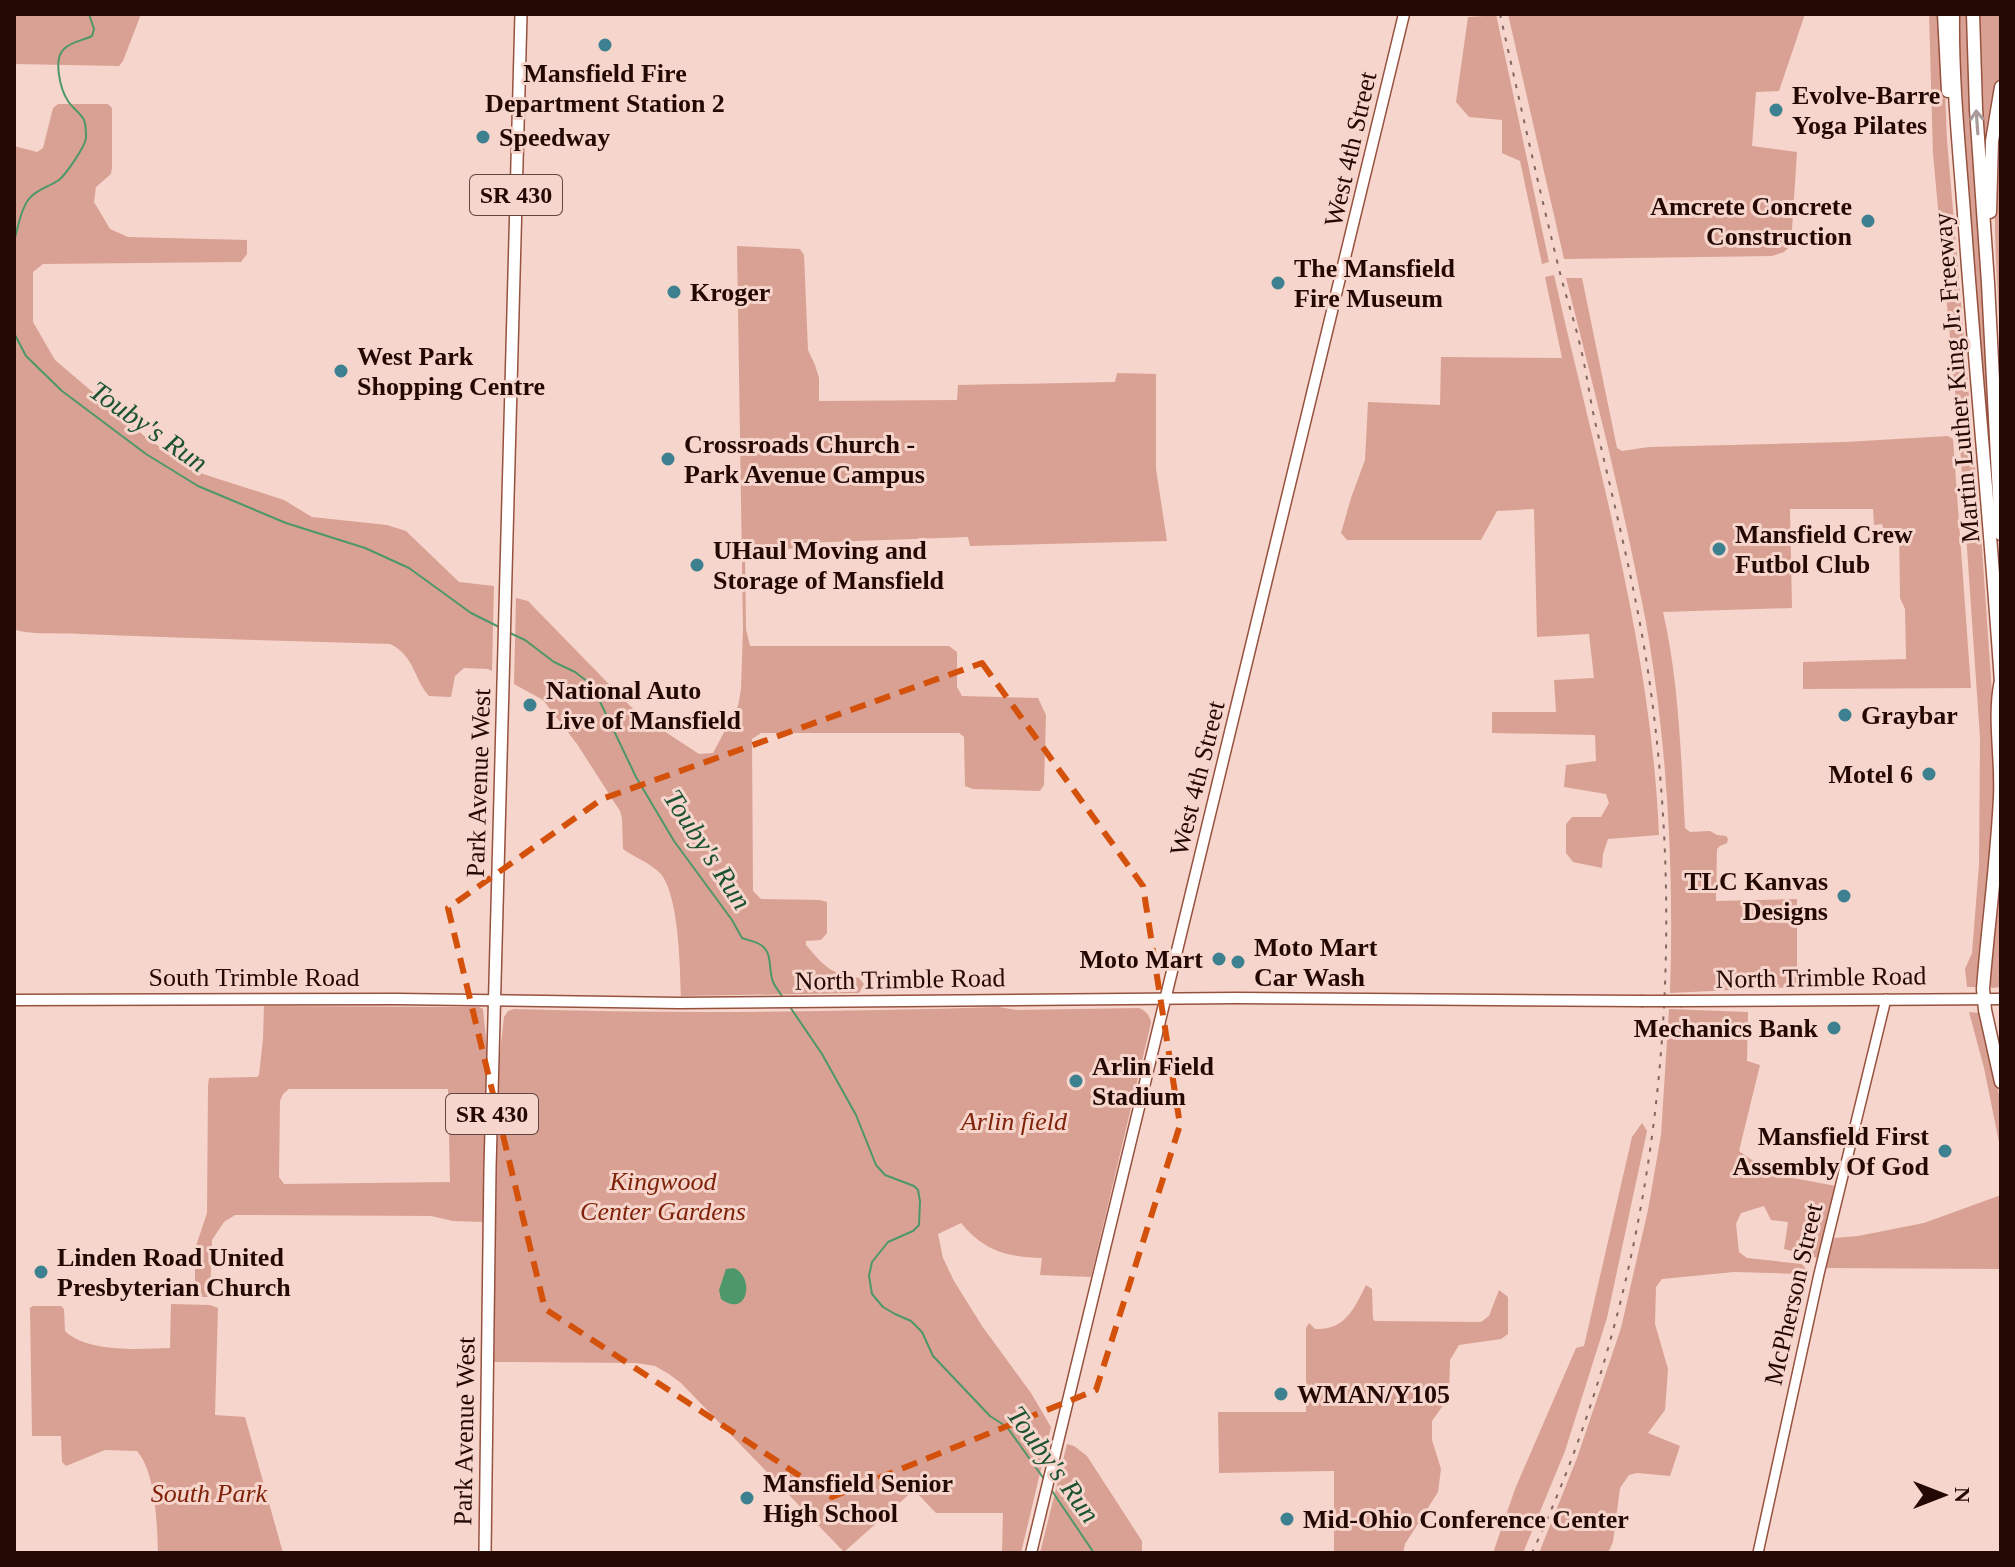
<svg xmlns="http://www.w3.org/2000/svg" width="2015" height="1567" viewBox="0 0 2015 1567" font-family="Georgia,serif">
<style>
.green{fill:#d9a193;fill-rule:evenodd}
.water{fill:#4e976a}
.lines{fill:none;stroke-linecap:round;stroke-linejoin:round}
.stream{stroke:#4e976a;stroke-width:2}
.tertiary-casing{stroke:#97513f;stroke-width:12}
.secondary-casing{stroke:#97513f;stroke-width:13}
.primary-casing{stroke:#97513f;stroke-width:14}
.motorway-casing{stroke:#97513f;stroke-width:15}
.tertiary{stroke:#fff;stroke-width:9}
.secondary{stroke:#fff;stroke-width:10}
.primary{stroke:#fff;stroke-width:11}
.motorway{stroke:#fff;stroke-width:12}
.rail{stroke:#846760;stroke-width:2;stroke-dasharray:4 8;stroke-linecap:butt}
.secondary-bridge-casing{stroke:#97513f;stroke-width:13;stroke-linecap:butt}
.secondary-bridge{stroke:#fff;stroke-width:10}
.oneway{stroke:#a79c9a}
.marked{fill:none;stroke:#d4510b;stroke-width:6;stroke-dasharray:16 10;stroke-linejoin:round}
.poi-dot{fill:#3d8190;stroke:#f6d5cc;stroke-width:3}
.labels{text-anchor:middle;stroke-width:6;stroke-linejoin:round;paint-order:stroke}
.shield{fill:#f6d5cc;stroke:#62463f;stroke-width:2}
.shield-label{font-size:24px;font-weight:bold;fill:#230803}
.poi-label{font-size:26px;font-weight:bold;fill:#230803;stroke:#f6d5cc;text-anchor:start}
.street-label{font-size:26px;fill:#230803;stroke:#f6d5cc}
.park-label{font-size:26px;font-style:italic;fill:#7f2209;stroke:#f6d5cc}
.water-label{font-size:28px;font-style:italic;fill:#1b5232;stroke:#f6d5cc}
</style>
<rect width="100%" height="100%" fill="#f6d5cc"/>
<path class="green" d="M 14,14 L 141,14 L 123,61 L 119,66 L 14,64 Z
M 1484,14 L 1496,14 L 1549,262 L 1542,264 L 1520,161 L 1502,153 L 1502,120 L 1469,117 L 1456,102 L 1468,17 L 1484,16 Z
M 1508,14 L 1805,14 L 1779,91 L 1756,92 L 1752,146 L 1797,152 L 1791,245 L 1784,252 L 1772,256 L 1564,259 Z
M 1929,14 L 1942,14 L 1947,140 L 1982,548 L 1995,737 C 1997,820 1984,902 1979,985 L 1976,987 L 1967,987 L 1965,969 L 1972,953 L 1979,865 L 1980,738 L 1960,446 L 1933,154 Z
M 1959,14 L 1969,14 L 1993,487 L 1970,222 L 1960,57 Z
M 1978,14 L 2001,14 L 2001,74 L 1991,109 L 1987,143 L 1984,143 Z
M 58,104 L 108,104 L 112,108 L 112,168 L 111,174 L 96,187 L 94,202 L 110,229 L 128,237 L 247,240 L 247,254 L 241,262 L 43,264 L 33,272 L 33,322 L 55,360 L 149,440 L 203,474 L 284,500 L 312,517 L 387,525 L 406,531 L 459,582 L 494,586 L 492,671 L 488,669 L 464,668 L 455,676 L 451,697 L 429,696 C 413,678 415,656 390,644 C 287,641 184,638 81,634 C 66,633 24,635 14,629 L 14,146 L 37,152 L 43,148 L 53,108 Z
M 2001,109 L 2001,346 C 1996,267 1990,188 2001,109 Z
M 737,246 L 800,249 L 804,255 L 808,350 L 815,365 L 819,378 L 819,401 L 957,400 L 958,385 L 1115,382 L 1117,373 L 1156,374 L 1156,469 L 1167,541 L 970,546 L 968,537 L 802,543 C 785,557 763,543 745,553 L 746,629 L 750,646 L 949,646 L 957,652 L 957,687 L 962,696 L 1038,698 L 1046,715 L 1044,785 L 1040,791 L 973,789 L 965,786 L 964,737 L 959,733 L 761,733 L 752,739 L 753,891 L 761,899 L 820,900 L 827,902 L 827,933 L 821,940 L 806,941 L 806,945 C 824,966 830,974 859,978 L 864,984 L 859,993 L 681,996 C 680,967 679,894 660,873 C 650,863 634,857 623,849 L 622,819 L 620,811 L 577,744 L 543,700 L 514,684 L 516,598 L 528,601 L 638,714 L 699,754 L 713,753 L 738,706 L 741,689 L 743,628 Z
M 1554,275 C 1596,460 1651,645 1659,835 L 1608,839 L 1603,854 L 1602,868 L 1573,862 L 1566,853 L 1566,824 L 1572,817 L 1601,817 L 1609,803 L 1606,794 L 1564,787 L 1566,765 L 1596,761 L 1595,735 L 1492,733 L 1492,712 L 1556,712 L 1554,680 L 1594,678 L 1589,634 L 1537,637 L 1534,509 L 1497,511 L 1481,540 L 1347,540 L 1341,533 L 1351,498 L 1365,460 L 1368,402 L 1440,405 L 1441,357 L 1562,358 L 1545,277 Z
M 1566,278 L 1582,278 L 1617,448 L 1622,451 L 1649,447 L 1845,442 L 1948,436 L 1953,439 L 1971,688 L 1803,689 L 1803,662 L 1906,659 L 1905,609 L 1900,598 L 1899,528 L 1883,528 L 1882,524 L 1874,525 L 1873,509 L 1790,509 L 1792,608 L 1663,612 C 1679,682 1681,756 1685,828 L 1690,832 L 1710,831 L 1717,835 L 1726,836 L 1728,839 L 1727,843 L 1720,846 L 1717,849 L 1716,901 L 1797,899 L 1797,982 L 1795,987 L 1670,993 C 1674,875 1668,757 1649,640 C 1645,614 1639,589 1634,563 C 1614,467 1590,373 1566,278 Z
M 2001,830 L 2001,987 L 1992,988 L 1988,983 Z
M 264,1006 L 479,1007 L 483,1009 L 488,1060 L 484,1222 L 453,1221 L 431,1216 L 235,1215 L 224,1222 L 212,1240 L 210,1297 L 195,1297 L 195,1249 L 207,1213 L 208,1086 L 209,1078 L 257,1077 L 259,1075 L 263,1039 ZM 289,1089 L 448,1089 L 450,1182 L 284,1184 L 279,1177 L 280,1101 L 283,1094 Z
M 998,1007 L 1017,1010 L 1139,1008 C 1146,1011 1150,1015 1151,1023 L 1091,1277 L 1040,1275 L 1042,1258 C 1007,1257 984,1251 961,1223 L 938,1234 L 943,1258 L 954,1281 L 982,1326 L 1031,1393 L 1051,1427 L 1021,1553 L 1002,1553 L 1003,1513 L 936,1513 L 914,1490 L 844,1552 L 681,1383 L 669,1374 L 655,1366 L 636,1363 L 494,1362 L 498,1070 L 504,1017 L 508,1011 L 514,1009 C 675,1014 837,1012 998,1007 Z
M 1669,1009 L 1748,1012 L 1747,1061 L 1760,1065 L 1739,1151 L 1772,1174 L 1836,1186 L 1818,1258 L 1784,1249 L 1788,1222 L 1771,1220 L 1764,1206 L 1741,1213 L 1736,1224 L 1739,1252 L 1747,1258 L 1802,1264 L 1806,1269 L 1802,1274 L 1734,1272 L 1662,1279 L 1656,1287 L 1655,1324 L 1668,1369 L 1665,1410 L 1648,1433 L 1680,1446 L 1670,1476 L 1637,1473 L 1629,1475 L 1620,1488 L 1613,1542 L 1608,1553 L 1539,1553 L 1577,1458 L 1621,1328 L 1648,1210 L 1661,1135 Z
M 1969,1012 L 1979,1013 L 1982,1018 L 2001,1103 L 2001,1152 L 1984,1068 Z
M 1642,1123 L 1647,1131 L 1607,1318 L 1565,1451 L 1523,1553 L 1493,1553 L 1515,1489 L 1576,1348 L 1584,1346 L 1632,1137 Z
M 2001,1195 L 2001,1269 L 1826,1268 L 1834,1238 L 1858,1236 L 1924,1223 Z
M 1366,1285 L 1372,1289 L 1373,1319 L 1375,1321 L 1481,1322 L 1489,1316 L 1499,1290 L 1508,1297 L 1508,1334 L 1501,1339 L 1459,1345 L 1450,1360 L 1449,1397 L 1432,1421 L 1432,1440 L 1441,1469 L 1438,1492 L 1405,1544 L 1403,1553 L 1334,1553 L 1334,1471 L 1219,1473 L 1218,1412 L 1306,1412 L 1306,1328 L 1309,1323 L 1315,1329 C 1345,1331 1355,1307 1366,1285 Z
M 171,1304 L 210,1305 L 218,1308 L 215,1415 L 245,1417 L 283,1553 L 158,1553 C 157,1524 156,1473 137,1451 L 105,1450 L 66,1466 L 62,1462 L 61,1436 L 32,1436 L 30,1308 L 33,1306 L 61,1306 L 64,1309 L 65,1331 C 87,1353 141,1349 170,1348 Z
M 1067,1444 L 1074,1446 L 1087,1456 L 1142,1541 L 1142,1553 L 1040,1553 Z"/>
<path class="water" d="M 734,1268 C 755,1277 748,1319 721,1299 L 719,1290 L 726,1269 Z"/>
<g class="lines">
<path class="stream" d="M 14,241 C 18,228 20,211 28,200 C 36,189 49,187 59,180 C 66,174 85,147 86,138 C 86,133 86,124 84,120 C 81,113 72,108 68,101 C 60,89 53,58 64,49 C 72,41 82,41 92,36 L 94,29 L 89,14
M 14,333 L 26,356 L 62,391 L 146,454 L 198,486 L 286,523 L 365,548 L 409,568 L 471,613 L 501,628
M 510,633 L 525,640 L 554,662 L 575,672 L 592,685 L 636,777 L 674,841 L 732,920 L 742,938 C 747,940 755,941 761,945 C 773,953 768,969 773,982 C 776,988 780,993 784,999
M 790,1007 L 822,1054 L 856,1115 L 876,1165 L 885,1175 L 914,1186 L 918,1190 L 920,1201 L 919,1225 L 913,1231 L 888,1242 L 872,1262 L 869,1276 L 872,1294 L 883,1307 L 895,1314 L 911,1321 L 922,1332 L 933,1356 L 990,1416 L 1007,1427 L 1044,1479
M 1050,1488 L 1094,1553"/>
<defs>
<path id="tertiary" d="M 1758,1553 L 1819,1274 L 1886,999"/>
<path id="secondary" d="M 14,1000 L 397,999 L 679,1003 L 1235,998 L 1641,1001
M 1682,1001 L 2001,999
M 1031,1553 L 1404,14"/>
<path id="primary" d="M 485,1553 L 490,1168 L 521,14"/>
<path id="motorway" d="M 1944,14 L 1948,91
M 1953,14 C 1952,85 1960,156 1965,227 C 1976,379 1991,531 2001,683
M 1973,14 L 1976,109 L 1988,283 L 2001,534
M 1990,212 L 1992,141 L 2001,87
M 2001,680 C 1993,718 2002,758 2000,797 C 1997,861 1988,925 1983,989 L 1985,1010 L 2001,1082"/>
</defs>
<use href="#tertiary" class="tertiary-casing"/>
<use href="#secondary" class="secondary-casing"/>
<use href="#primary" class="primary-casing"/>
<use href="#motorway" class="motorway-casing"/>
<use href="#tertiary" class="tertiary"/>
<use href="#secondary" class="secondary"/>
<use href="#primary" class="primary"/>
<use href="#motorway" class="motorway"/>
<path class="rail" d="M 1500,14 C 1519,99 1538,184 1559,269 C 1565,294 1574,319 1580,345 C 1587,373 1590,402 1597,430 C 1616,512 1637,595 1649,678 C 1691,972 1658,1283 1532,1553"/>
<defs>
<path id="secondary-bridge" d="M 1641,1001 L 1682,1001"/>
</defs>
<use href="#secondary-bridge" class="secondary-bridge-casing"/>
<use href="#secondary-bridge" class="secondary-bridge"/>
</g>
<defs><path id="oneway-shaft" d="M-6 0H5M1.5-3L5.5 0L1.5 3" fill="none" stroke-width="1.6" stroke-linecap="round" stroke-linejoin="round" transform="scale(2)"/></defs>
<use class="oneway" href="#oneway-shaft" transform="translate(1977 122) rotate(-94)"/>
<path class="marked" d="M 982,663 L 1143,886 L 1180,1125 L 1096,1390 L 832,1497 L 545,1309 L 448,908 L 602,799 Z"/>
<g class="poi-dot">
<circle cx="605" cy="45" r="8"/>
<circle cx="1776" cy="110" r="8"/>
<circle cx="483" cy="137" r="8"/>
<circle cx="1868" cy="221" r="8"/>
<circle cx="1278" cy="283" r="8"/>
<circle cx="674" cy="292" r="8"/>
<circle cx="341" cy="371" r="8"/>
<circle cx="668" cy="459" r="8"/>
<circle cx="1719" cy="549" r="8"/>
<circle cx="697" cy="565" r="8"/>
<circle cx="530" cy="705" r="8"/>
<circle cx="1845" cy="715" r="8"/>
<circle cx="1929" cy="774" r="8"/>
<circle cx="1844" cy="896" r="8"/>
<circle cx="1219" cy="959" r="8"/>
<circle cx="1238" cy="962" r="8"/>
<circle cx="1834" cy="1028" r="8"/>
<circle cx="1076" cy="1081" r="8"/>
<circle cx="1945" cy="1151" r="8"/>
<circle cx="41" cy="1272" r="8"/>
<circle cx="1281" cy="1394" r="8"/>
<circle cx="747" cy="1498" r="8"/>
<circle cx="1287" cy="1519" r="8"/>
</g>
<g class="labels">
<g class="shield">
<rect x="470" y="175" width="92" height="40" rx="6"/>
<rect x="446" y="1094" width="92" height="40" rx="6"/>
</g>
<g class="shield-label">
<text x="516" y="203">SR 430</text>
<text x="492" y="1122">SR 430</text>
</g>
<g class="poi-label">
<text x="605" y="82" text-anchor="middle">Mansfield Fire<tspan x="605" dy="30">Department Station 2</tspan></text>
<text x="1792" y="104">Evolve-Barre<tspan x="1792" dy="30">Yoga Pilates</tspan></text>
<text x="499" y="146">Speedway</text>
<text x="1852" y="215" text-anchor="end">Amcrete Concrete<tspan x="1852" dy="30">Construction</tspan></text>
<text x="1294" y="277">The Mansfield<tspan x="1294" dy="30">Fire Museum</tspan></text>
<text x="690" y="301">Kroger</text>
<text x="357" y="365">West Park<tspan x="357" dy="30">Shopping Centre</tspan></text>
<text x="684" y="453">Crossroads Church -<tspan x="684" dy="30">Park Avenue Campus</tspan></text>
<text x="1735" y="543">Mansfield Crew<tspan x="1735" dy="30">Futbol Club</tspan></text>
<text x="713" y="559">UHaul Moving and<tspan x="713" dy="30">Storage of Mansfield</tspan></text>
<text x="546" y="699">National Auto<tspan x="546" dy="30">Live of Mansfield</tspan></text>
<text x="1861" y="724">Graybar</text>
<text x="1913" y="783" text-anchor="end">Motel 6</text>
<text x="1828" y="890" text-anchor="end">TLC Kanvas<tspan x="1828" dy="30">Designs</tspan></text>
<text x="1254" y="956">Moto Mart<tspan x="1254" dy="30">Car Wash</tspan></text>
<text x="1203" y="968" text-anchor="end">Moto Mart</text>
<text x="1818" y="1037" text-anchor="end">Mechanics Bank</text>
<text x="1092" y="1075">Arlin Field<tspan x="1092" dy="30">Stadium</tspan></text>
<text x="1929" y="1145" text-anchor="end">Mansfield First<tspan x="1929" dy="30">Assembly Of God</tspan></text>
<text x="57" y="1266">Linden Road United<tspan x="57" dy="30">Presbyterian Church</tspan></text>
<text x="1297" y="1403">WMAN/Y105</text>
<text x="763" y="1492">Mansfield Senior<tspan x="763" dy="30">High School</tspan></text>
<text x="1303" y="1528">Mid-Ohio Conference Center</text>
</g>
<g class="street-label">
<text transform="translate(1350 149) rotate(-77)" y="9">West 4th Street</text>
<text transform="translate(1956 378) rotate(-95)" y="9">Martin Luther King Jr. Freeway</text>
<text transform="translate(1197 778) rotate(-76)" y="9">West 4th Street</text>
<text transform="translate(478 783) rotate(-88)" y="9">Park Avenue West</text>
<text x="254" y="986">South Trimble Road</text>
<text transform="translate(1821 977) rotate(-1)" y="9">North Trimble Road</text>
<text transform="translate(900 979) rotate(-1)" y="9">North Trimble Road</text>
<text transform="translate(1793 1294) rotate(-77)" y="9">McPherson Street</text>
<text transform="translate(464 1431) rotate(-89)" y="9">Park Avenue West</text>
</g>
<g class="park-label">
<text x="1014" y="1130">Arlin field</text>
<text x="663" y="1190">Kingwood<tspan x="663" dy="30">Center Gardens</tspan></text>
<text x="209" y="1502">South Park</text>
</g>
<g class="water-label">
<text transform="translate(149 426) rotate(35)" y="10">Touby's Run</text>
<text transform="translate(708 849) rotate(57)" y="10">Touby's Run</text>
<text transform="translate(1054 1464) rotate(54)" y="10">Touby's Run</text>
</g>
</g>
<rect width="2015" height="1567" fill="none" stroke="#230803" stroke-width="32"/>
<g transform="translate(1943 1495) rotate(90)" stroke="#f6d5cc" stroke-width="6" paint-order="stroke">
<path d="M0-6L14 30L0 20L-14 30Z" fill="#230803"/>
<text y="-12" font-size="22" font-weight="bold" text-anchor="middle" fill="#230803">N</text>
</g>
</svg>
